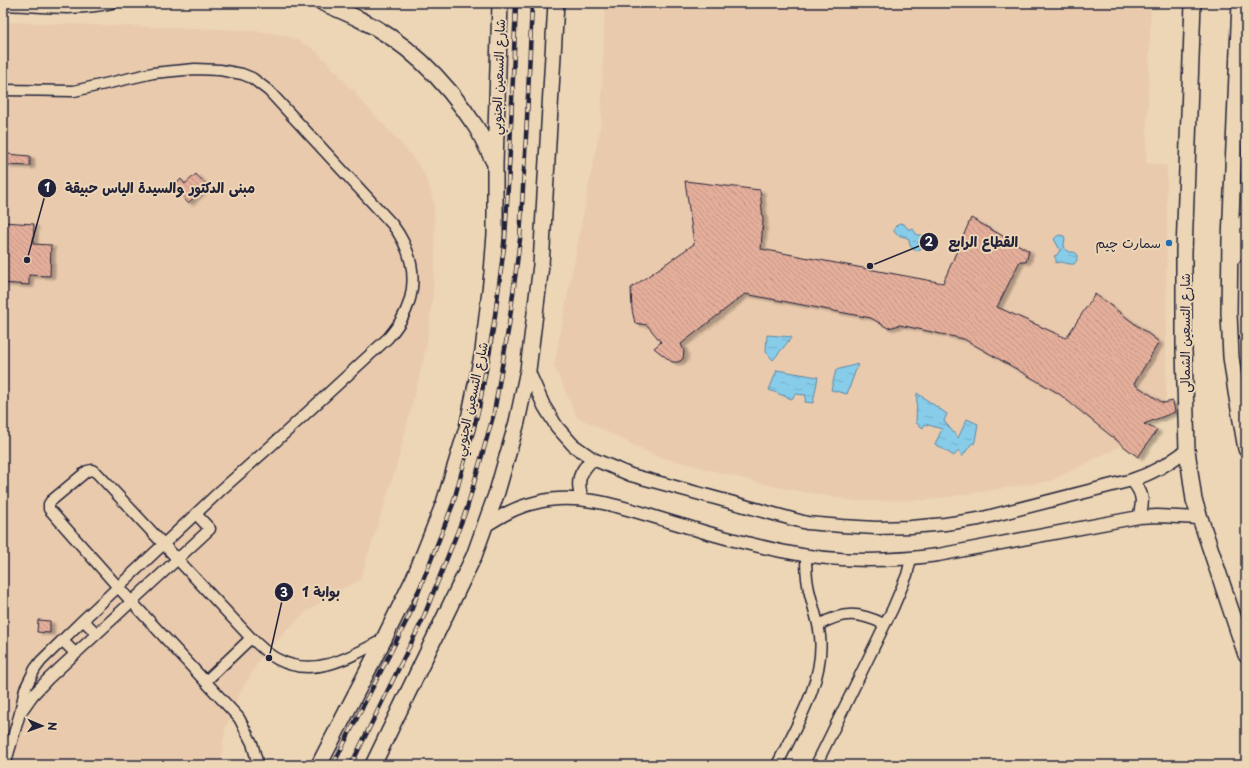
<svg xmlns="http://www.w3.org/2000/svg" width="1249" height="768" viewBox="0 0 1249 768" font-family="'Playpen Sans','Playpen Sans Arabic',sans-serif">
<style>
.built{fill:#eacaad}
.water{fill:url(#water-ripples);stroke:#5f88a3}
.building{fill:url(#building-back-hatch);stroke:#22223b;filter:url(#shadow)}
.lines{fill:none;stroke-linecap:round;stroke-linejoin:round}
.minor-casing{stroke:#22223b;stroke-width:13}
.tertiary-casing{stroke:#22223b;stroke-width:15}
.primary-casing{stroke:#22223b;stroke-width:18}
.minor{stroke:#ecd6b5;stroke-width:10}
.tertiary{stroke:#ecd6b5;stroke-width:12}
.primary{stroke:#ecd6b5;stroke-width:15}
.rail-casing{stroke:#22223b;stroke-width:4.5}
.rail{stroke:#ecd6b5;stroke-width:3;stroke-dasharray:9;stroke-linecap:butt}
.poi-dot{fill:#1f6fb2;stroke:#ecd6b5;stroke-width:1.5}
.labels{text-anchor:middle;stroke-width:4;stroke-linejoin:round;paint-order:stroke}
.street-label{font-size:13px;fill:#22223b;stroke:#ecd6b5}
.poi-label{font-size:13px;fill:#22223b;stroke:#ecd6b5;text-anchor:end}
.leader{fill:none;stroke:#22223b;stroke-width:1.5}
.callout-dot{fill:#22223b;stroke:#ecd6b5;stroke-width:1.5}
.mark-label{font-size:12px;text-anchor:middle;font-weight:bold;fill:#fff}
.callout-label{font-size:14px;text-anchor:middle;font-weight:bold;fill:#22223b;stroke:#ecd6b5;stroke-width:4;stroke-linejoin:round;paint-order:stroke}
</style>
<defs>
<pattern id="water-ripples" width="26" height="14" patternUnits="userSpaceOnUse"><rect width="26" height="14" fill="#87cce9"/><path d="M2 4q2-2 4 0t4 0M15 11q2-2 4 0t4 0" fill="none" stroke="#74afc9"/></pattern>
<pattern id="building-back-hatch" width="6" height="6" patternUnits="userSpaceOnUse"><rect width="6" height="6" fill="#e4ae9a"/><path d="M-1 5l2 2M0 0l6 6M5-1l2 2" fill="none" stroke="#c39586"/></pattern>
<filter id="shadow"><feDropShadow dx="4.5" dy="2.5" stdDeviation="1" flood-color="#0004"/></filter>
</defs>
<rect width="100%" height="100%" fill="#ecd6b5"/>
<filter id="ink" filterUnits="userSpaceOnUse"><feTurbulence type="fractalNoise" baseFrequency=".025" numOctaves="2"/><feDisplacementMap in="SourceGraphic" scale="8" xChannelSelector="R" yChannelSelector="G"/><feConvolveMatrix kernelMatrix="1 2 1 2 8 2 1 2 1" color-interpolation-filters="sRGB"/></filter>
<g filter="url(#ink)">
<path class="built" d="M 605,3 L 1151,3 L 1146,163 L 1167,166 L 1166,398 L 1137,438 L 1051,481 L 927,500 L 854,501 L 773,486 L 656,456 L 577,417 L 554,366 L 601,123 Z
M 3,22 L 221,29 L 267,32 L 286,36 L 299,41 L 312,48 L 320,55 L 336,72 L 337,71 L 340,74 L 339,76 L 352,90 L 353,89 L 356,92 L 355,94 L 407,150 L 417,163 L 425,176 L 430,189 L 434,205 L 435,257 L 432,303 L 426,349 L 396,468 L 360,580 L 336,592 L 305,613 L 291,626 L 261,657 L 235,702 L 225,713 L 230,718 L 226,727 L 223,743 L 221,765 L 3,765 Z"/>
<path class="water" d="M 899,223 L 904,224 L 908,229 L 913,229 L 917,235 L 923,235 L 926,239 L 932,241 L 934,244 L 932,250 L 929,250 L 922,248 L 916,251 L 910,246 L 909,239 L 905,237 L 897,235 L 894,231 L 895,227 Z
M 1060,235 L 1064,236 L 1065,238 L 1064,245 L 1065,249 L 1070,252 L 1074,252 L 1077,254 L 1077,260 L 1074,264 C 1067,265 1062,260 1056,263 L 1056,259 L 1054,256 L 1057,255 L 1060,250 L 1054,239 L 1057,236 Z
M 767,335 L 792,337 L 773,360 L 766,352 Z
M 858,364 L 847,394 L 831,390 L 836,370 Z
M 777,370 L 818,377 L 813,403 L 805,402 L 806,395 L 795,394 L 792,399 L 769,390 Z
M 917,393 L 947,414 L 944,421 L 958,438 L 967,419 L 978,424 L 975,441 L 974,444 L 972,443 L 962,457 L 959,450 L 954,456 L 935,444 L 942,429 L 925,424 L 923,428 L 916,423 Z"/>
<path class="building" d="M 7,154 L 30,156 L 30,166 L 6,165 Z
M 196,174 L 207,186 L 188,203 L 173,187 L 181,179 L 185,184 Z
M 685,181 L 760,190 L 763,220 L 761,249 L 943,283 L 971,218 L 1029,251 L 1026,262 L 1020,261 L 997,307 L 1066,338 L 1095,294 L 1159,342 L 1134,384 L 1163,403 L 1173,401 L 1175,412 L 1144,424 L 1157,430 L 1138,457 L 1126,448 L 1058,393 L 964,339 L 900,325 L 888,328 L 871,318 L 745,294 L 681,344 L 684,351 L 683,359 L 678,362 L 672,362 L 654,348 L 661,342 L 647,325 L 635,323 L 632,310 L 631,288 L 694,244 Z
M 3,222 L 34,224 L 33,244 L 51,245 L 50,276 L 29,275 L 29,285 L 3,283 Z
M 38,620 L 50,621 L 50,633 L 37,632 Z"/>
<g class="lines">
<defs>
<path id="minor" d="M 3,5 C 39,6 77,12 112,3
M 3,90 L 74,91 L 153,73 L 195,69 L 220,70 L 242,74 L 252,78 L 269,91 L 392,224 C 421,262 419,303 388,338 L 272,445 L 220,491 L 83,620 L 41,661 L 35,669 L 25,689 L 20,713 L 5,765
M 83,620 L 97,634
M 819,625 C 843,611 859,612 884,624
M 62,640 L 76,654
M 206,681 L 251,638
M 21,712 L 33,695 L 48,679 L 210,529 L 196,514
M 258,765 L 252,743 L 239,718 L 118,587 L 49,509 L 49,504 L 51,501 L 87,471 L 92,470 L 97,473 L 251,638 C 259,645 267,654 277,659 C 314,679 351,657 384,639
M 777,765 C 796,726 825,680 820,636 C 818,618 811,602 808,585 C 806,575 806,565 806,555
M 816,765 L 893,608 L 907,575 L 911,559"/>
<path id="tertiary" d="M 528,370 L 544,406 L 557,427 L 573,445 L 593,459 L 631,475 L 807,523 L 842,526 L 876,528 L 911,527 L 945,524 L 979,519 L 1132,480 C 1154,473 1169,463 1187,450
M 1132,480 C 1143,493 1144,501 1139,517
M 582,499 C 576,481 579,472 593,459
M 485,526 C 501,516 516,507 534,503 C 584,489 637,513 685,526 C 716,536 749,544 781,551 C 832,562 886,562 938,555 L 1139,517 L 1157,516 L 1200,518"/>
<path id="primary" d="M 323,3 C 335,8 347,13 359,19 C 408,42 447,83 476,127 C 483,138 488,151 494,162
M 1193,3 L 1184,252 L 1184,351 L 1187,450 L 1194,500 L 1246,655
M 1240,3 L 1230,240 L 1229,313 L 1231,357 L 1236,392 L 1246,449
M 1234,256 L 1246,220
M 319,765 L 384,639 L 415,576 L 444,503 L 467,428 L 483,351 L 492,273 L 495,234 L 495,164 L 500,3
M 373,765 L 474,556 L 497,492 L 517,422 L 528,370 L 541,265 L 556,3"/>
</defs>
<use href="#minor" class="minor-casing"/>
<use href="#tertiary" class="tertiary-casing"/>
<use href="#primary" class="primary-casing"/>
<use href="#minor" class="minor"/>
<use href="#tertiary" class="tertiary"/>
<use href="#primary" class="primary"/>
<defs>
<path id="rail" d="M 333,765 L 409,616 L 453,504 L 479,408 L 494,323 L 505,239 L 510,150 L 516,3
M 351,765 L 422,621 L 467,508 L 494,413 L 509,325 L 520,239 L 527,119 L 532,3"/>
</defs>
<use href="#rail" class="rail-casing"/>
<use href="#rail" class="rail"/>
</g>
</g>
<circle class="poi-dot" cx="1169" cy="243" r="4"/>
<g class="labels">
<g class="street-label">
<text transform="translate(498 77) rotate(-88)" y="5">شارع التسعين الجنوبي</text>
<text transform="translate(1185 333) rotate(-90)" y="5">شارع التسعين الشمالى</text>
<text transform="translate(471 399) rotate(-78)" y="5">شارع التسعين الجنوبي</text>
</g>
<g class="poi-label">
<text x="1161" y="248">سمارت چيم</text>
</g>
</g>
<path class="leader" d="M27 260L47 188M870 266L929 242M269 658L284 592"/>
<g class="callout-dot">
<circle cx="27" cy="260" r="4"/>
<circle cx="870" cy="266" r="4"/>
<circle cx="269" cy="658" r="4"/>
<circle cx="47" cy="188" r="10"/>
<circle cx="929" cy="242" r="10"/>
<circle cx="284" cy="592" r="10"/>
</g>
<g class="mark-label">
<text x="47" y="192">1</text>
<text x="929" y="246">2</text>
<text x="284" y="597">3</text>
</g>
<g class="callout-label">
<text x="160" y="193">مبنى الدكتور والسيدة الياس حبيقة</text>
<text x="983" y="247">القطاع الرابع</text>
<text x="321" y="597">بوابة 1</text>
</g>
<rect width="1249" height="768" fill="none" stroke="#ecd6b5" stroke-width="16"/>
<rect x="8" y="8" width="1233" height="752" fill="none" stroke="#22223b" stroke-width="1.5" filter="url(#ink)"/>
<g transform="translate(42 726) rotate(92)" stroke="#ecd6b5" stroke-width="3" paint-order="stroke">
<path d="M0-3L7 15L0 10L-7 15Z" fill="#22223b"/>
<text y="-6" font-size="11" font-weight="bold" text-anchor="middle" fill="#22223b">N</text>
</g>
</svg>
